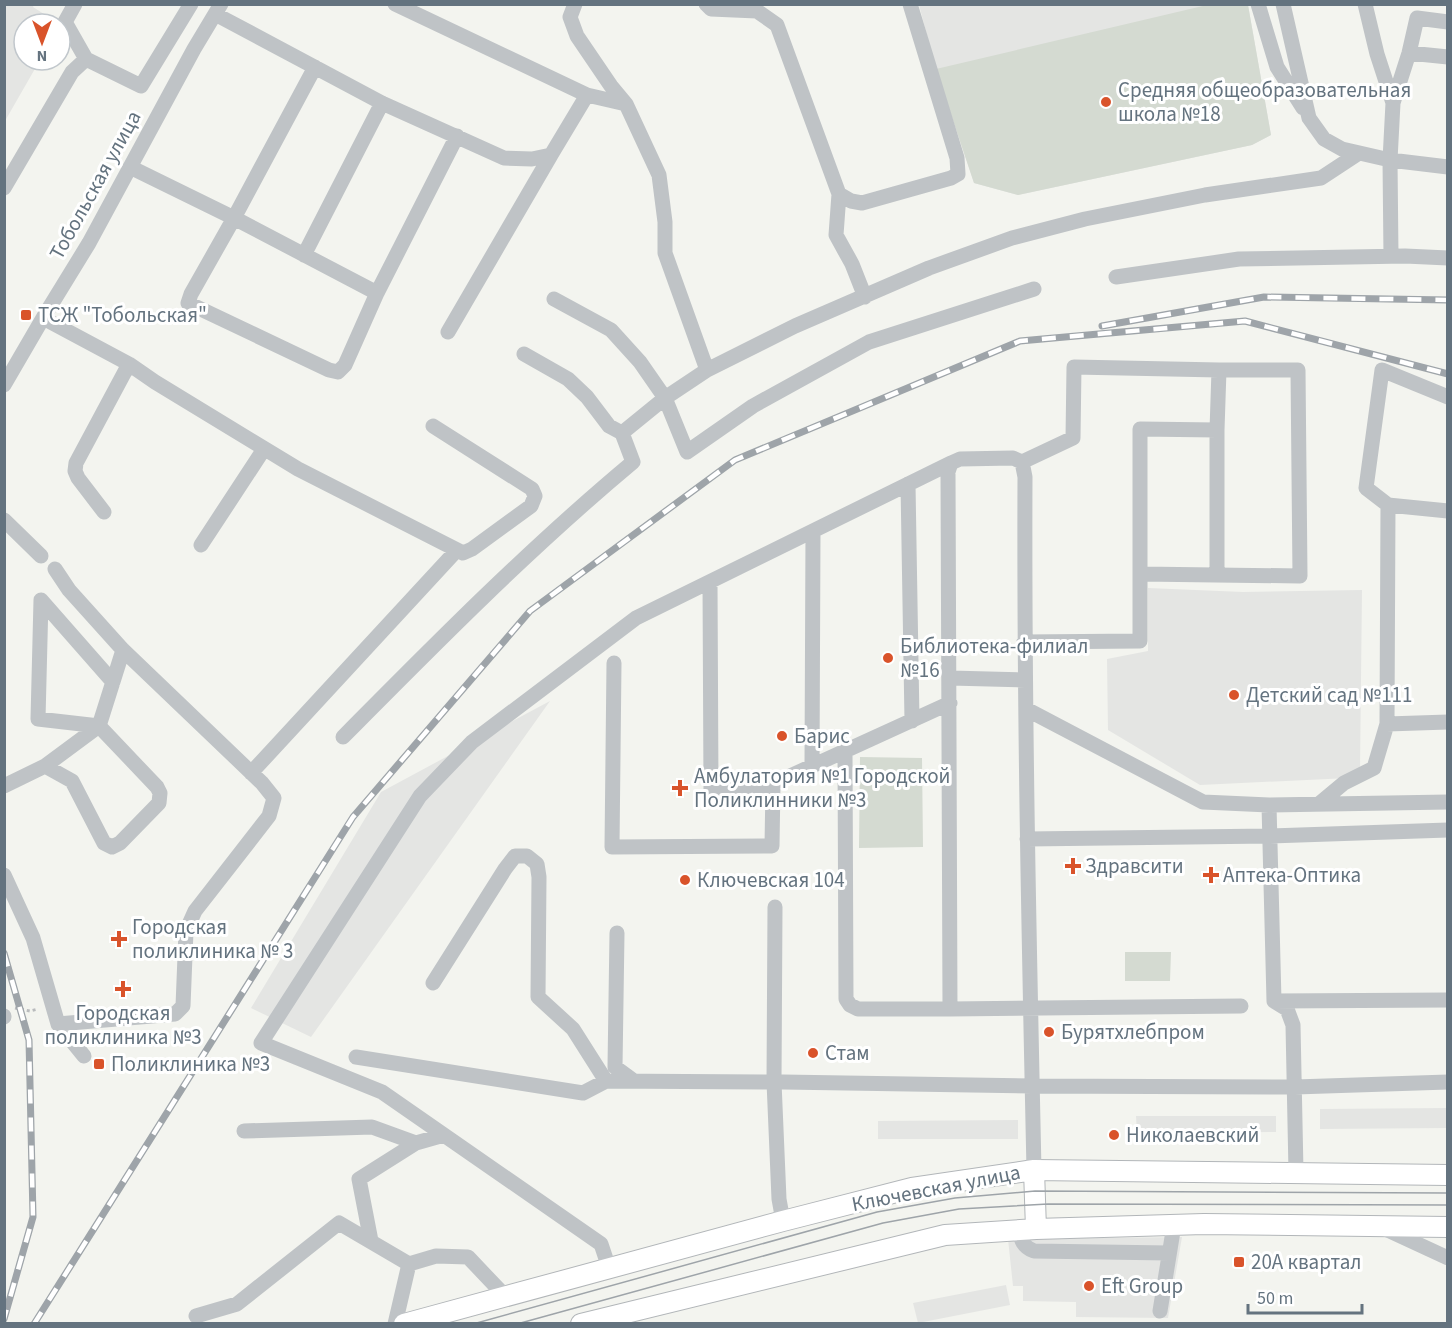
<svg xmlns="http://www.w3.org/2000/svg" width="1452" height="1328" viewBox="0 0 1452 1328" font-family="'Source Sans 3',sans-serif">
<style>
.built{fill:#e4e5e3}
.green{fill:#d4dad1}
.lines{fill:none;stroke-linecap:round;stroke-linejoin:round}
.major-casing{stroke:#b2b6b9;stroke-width:22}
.path{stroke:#b9bbbd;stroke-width:3;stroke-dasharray:3 3;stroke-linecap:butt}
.minor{stroke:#bfc3c6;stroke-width:15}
.major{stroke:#fff;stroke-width:20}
.tram{stroke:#9ea4a9;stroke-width:1.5}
.rail-casing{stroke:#9ea4a9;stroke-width:7}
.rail{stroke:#fff;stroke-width:4.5;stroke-dasharray:14;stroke-linecap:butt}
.poi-dot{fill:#d9532a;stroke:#fff;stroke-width:2}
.labels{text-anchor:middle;stroke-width:6;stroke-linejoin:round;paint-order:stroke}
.poi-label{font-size:21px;fill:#64737f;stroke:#fff;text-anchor:start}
.street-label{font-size:21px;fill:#64737f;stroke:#fff}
</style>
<rect width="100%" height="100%" fill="#f3f4ef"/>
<path class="built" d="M 5,5 L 34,5 L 33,7 L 61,25 L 24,24 L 24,60 L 40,60 L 5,121 Z
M 919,5 L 1248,5 L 1271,135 L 1252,145 L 1018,195 L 974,183 L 936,69 Z
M 1148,588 L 1243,592 L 1362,590 L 1360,769 L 1349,778 L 1200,785 L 1108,730 L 1107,659 L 1148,651 Z
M 550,701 L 311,1037 L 251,1008 L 381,792 Z
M 1447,1108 L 1447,1128 L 1320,1129 L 1320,1109 Z
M 1136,1116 L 1276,1116 L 1276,1132 L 1137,1133 Z
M 1018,1120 L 1018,1139 L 878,1139 L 878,1121 Z
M 1182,1237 L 1168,1318 L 1076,1317 L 1076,1302 L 1023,1301 L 1023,1286 L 1013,1286 L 1008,1239 Z
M 1006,1285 L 1010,1305 L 918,1323 L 913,1303 Z"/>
<path class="green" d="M 1207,5 L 1248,5 L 1271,135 L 1252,145 L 1018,195 L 974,183 L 936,69 Z
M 860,757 L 922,758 L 923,847 L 859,848 Z
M 1125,952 L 1171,952 L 1170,981 L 1125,981 Z"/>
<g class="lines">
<defs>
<path id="major" d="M 1034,1170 L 1036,1229
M 404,1324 L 783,1221 L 912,1188 L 1034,1170 L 1448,1175
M 581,1324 L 945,1235 L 1036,1229 L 1204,1224 L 1448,1227"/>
</defs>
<use href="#major" class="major-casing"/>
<path class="path" d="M 15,1008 L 30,1011 L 38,1009"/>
<path class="minor" d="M 75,4 L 65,22 L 86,59
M 395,4 L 587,95 L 626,104
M 575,4 L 570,17 L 577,36 L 611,86 L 626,104 L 659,175 L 665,222 L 665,253 L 707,370
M 706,4 L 711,9 L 757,11 L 777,25 L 839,194 L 851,201 L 862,203 L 951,178 L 958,174 L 957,158 L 910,4
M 1258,4 L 1277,67 L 1303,108
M 1283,4 L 1309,118 L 1324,139 L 1342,149 L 1390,160 L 1448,167
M 1365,4 L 1377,54 L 1393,103
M 215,14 L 382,103 L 504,158 L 532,159 L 551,155 L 587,95
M 1409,53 L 1448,57
M 315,67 L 234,218 L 191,294 L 188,303 L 329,370 L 338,372 L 345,365 L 377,293
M 130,167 L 234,218 L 377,293 L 457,136
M 4,188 L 72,72 L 86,59 L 141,86 L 191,4
M 839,194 L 836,235 L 852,264 L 865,297
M 304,255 L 382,103
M 1391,256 L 1390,160 L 1393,103 L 1409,53 L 1417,18 L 1448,22
M 1116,277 L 1239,259 L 1405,256 L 1448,258
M 554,299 L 611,330 L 640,362 L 665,398 L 687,452 L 753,406 L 869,342 L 1034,289
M 43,318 L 129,364 L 155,382 L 298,469 L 463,553 L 472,549 L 531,506 L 535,496 L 532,489 L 433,426
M 448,332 L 551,155
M 4,385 L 43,318 L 89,243 L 194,49 L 221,4
M 1448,397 L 1382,370 L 1366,488 L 1388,505 L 1448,511
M 622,433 L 665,398 L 707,370 L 795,326 L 929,268 L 1012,238 L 1085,219 L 1205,195 L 1321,178 L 1359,153
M 1022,462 L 1073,438 L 1074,367 L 1219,370 L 1298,370 L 1300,576 L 1141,574
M 908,484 L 912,721
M 104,512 L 78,478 L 75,471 L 76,463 L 129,364
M 4,520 L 41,556
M 201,545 L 264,449
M 55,569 L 69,590 L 123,650 L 262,783 L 274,798 L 269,816 L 195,911 L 186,931 L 183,1006 L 175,1014 L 58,1024
M 1217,575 L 1217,430
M 710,582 L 711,789 L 766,787 L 950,703
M 41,600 L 38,719 L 99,726
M 41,600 L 113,682
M 1024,642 L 1140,641 L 1140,429 L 1217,430 L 1219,370
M 614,663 L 612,847 L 772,846 L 773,784
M 950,678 L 1025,680
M 1026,709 L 1203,802 L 1269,805 L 1274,1001 L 1287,1009 L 1293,1025 L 1296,1172
M 1387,724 L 1388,505
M 343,737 C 437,642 531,547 633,462 L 622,433 L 609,426 L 587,397 L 568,379 L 524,354
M 845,752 L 846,999 L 850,1005 L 858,1009 L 950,1009
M 45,766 L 72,781 L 104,843 L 112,847 L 120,843 L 159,803 L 160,793 L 157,787 L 99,726 L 123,650
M 812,767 L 813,531
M 251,773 L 457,550
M 4,786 L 45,766 L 99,726
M 1320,803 L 1344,783 L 1374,768 L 1387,724 L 1448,722
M 1269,805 L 1448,802
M 1027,839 L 1270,836 L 1448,830
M 4,875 L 33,938 L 58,1024 L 84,1056
M 775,907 L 774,1082 L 779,1199 L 783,1221
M 617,933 L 615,1067 L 634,1081
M 433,983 L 505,869 L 515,856 L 527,856 L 537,864 L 539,877 L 538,997 L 573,1029 L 606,1081 L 783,1082 L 1032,1086 L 1295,1087 L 1448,1082
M 1274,1001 L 1448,1000
M 4,1016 L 4,1017
M 356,1057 L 583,1093 L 606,1081
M 244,1131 L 372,1127 L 416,1143
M 1034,1170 C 1029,939 1024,708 1025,477 L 1022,462 L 1013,458 L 960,459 L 951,463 L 948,472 L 950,1009 L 1241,1006
M 1381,1227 L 1448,1258
M 1019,1230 C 1021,1240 1023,1247 1034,1251 L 1169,1253
M 371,1241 L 359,1179 L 416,1143 L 444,1135
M 609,1268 L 601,1244 L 382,1092 L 261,1043 L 420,796 L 472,742 L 636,618 L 951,463
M 1160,1311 L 1174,1225
M 196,1316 L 237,1304 L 339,1223 L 409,1264
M 395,1324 L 409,1264 L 436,1256 L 468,1257 L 505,1296"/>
<use href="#major" class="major"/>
<path class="tram" d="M 473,1324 L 877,1212 L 955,1198 L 1035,1191 L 1448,1193
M 517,1324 L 883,1223 L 959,1209 L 1048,1204 L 1448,1205"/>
<defs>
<path id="rail" d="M 1102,326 L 1264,297 L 1448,300
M 4,953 L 29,1040 L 33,1217 L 4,1319
M 34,1324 L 353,817 L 530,611 L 735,460 L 1020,341 L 1245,321 L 1448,374"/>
</defs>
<use href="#rail" class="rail-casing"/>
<use href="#rail" class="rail"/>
</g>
<g class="poi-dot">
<circle cx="1106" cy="102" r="6"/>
<rect x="20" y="309" width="12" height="12" rx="3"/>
<circle cx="888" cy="658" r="6"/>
<circle cx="1234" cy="695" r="6"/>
<circle cx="782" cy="736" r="6"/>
<path d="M677 779h6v6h6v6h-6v6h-6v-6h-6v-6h6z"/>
<path d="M1070 857h6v6h6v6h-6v6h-6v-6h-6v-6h6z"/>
<path d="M1208 866h6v6h6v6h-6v6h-6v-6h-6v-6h6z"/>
<circle cx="685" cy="880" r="6"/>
<path d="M116 930h6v6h6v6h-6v6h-6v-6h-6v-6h6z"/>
<path d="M120 980h6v6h6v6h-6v6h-6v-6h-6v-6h6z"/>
<circle cx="1049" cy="1032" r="6"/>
<circle cx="813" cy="1053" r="6"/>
<rect x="93" y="1058" width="12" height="12" rx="3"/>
<circle cx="1114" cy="1135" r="6"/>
<rect x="1233" y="1256" width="12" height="12" rx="3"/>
<circle cx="1089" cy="1286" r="6"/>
</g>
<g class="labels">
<g class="poi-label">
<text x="1118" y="97">Средняя общеобразовательная<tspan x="1118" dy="24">школа №18</tspan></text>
<text x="38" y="322">ТСЖ "Тобольская"</text>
<text x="900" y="653">Библиотека-филиал<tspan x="900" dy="24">№16</tspan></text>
<text x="1246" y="702">Детский сад №111</text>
<text x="794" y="743">Барис</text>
<text x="694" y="783">Амбулатория №1 Городской<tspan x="694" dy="24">Поликлинники №3</tspan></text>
<text x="1085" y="873">Здравсити</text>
<text x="1223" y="882">Аптека-Оптика</text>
<text x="697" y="887">Ключевская 104</text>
<text x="132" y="934">Городская<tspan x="132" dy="24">поликлиника № 3</tspan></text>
<text x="123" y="1020" text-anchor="middle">Городская<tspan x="123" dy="24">поликлиника №3</tspan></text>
<text x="1061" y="1039">Бурятхлебпром</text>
<text x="825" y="1060">Стам</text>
<text x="111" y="1071">Поликлиника №3</text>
<text x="1126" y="1142">Николаевский</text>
<text x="1251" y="1269">20А квартал</text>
<text x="1101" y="1293">Eft Group</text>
</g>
<g class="street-label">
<text transform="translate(95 185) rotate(-61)" y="7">Тобольская улица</text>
<text transform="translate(936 1188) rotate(-11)" y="7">Ключевская улица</text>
</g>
</g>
<rect width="1452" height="1328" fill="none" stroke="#64737f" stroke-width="12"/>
<g transform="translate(42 42) rotate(180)"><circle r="28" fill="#ffffff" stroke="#c1c7cc" stroke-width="1.5"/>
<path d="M0-4.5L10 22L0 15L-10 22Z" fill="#d9532a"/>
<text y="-9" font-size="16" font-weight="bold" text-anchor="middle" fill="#64737f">N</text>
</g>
<path d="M1248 1304v9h114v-9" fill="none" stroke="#64737f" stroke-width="3"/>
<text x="1257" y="1304" font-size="18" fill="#64737f" stroke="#ffffff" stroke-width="4.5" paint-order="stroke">50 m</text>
</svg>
